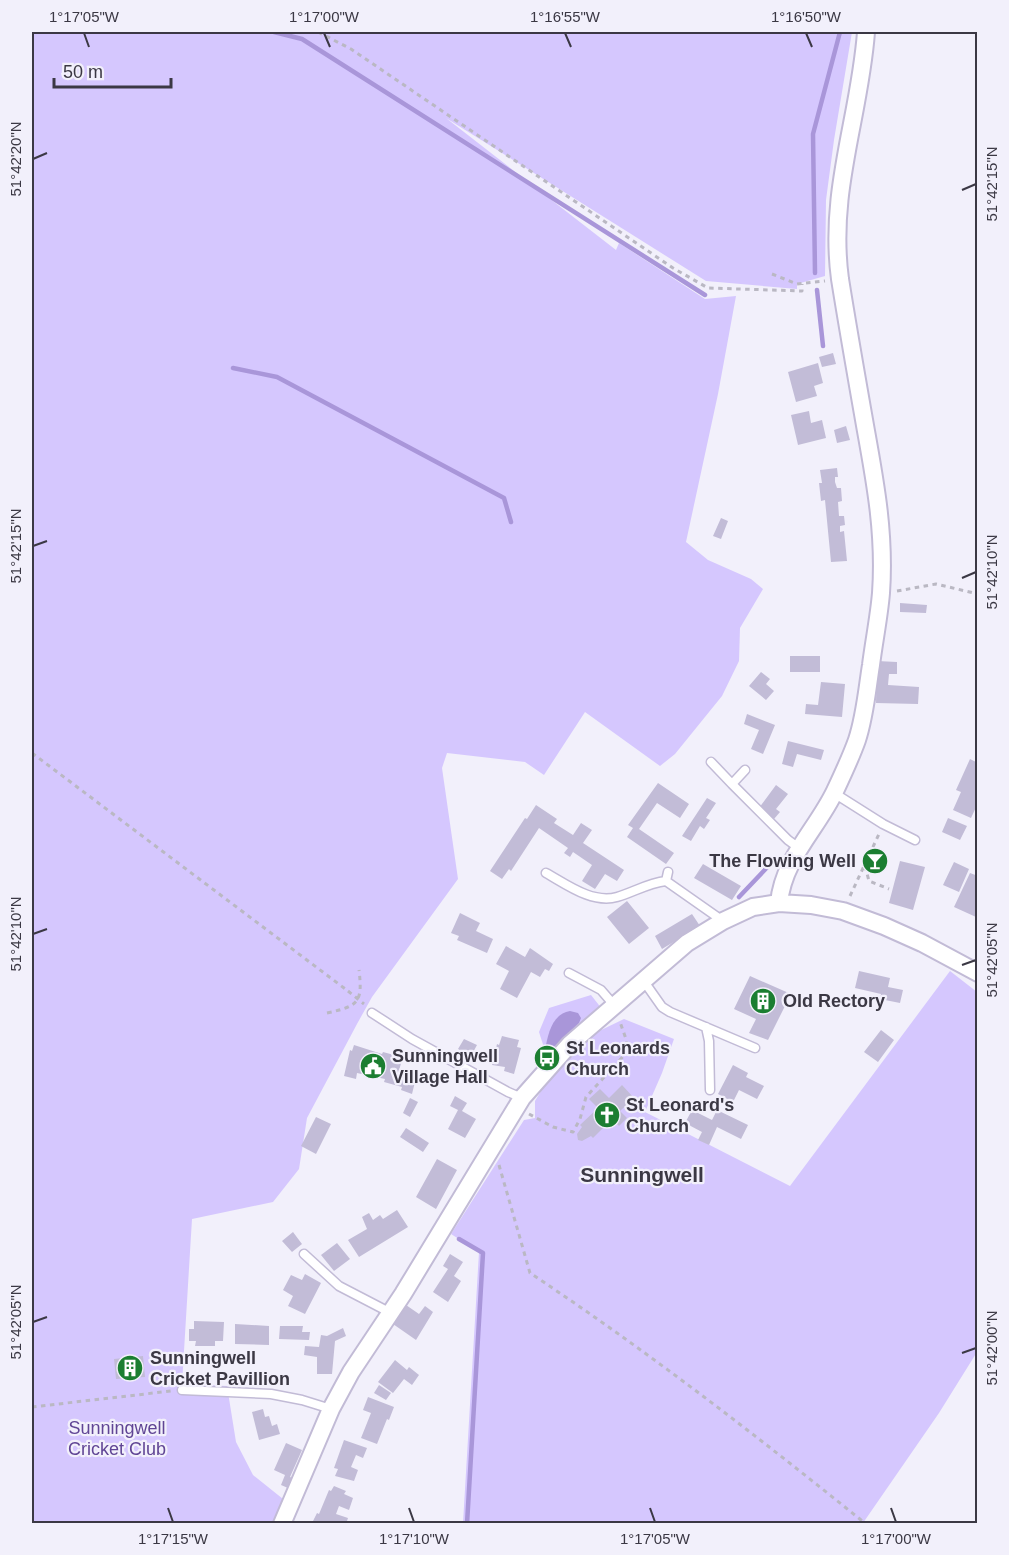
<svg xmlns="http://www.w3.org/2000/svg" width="1009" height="1555" viewBox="0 0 1009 1555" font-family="Arial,sans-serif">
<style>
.green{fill:#d5c7fe}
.water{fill:#a996d9}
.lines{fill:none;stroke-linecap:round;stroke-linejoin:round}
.stream{stroke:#a996d9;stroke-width:4.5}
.building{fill:#c2bcd7}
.lane-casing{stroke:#c2bbd6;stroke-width:11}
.street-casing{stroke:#c2bbd6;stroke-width:20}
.path{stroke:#bab8c3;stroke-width:3;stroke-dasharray:4.5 4.5;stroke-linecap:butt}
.lane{stroke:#fff;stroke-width:8}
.street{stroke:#fff;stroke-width:16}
.ticks{fill:none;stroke:#3b3844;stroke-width:2}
.labels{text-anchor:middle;stroke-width:4.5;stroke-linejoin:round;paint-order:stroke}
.poi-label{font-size:18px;font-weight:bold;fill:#3b3844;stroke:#f2f0fb;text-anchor:start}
.park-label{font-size:18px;fill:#604595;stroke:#f2f0fb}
.quarter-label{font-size:21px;font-weight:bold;fill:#3b3844;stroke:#f2f0fb}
.neatline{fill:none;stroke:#3b3844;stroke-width:2}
.ticks-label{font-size:15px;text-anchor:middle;fill:#3b3844}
</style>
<rect width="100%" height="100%" fill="#f2f0fb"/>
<path class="green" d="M 32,32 L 852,32 L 834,140 L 826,200 L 825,276 L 797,284 L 797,289 L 706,281 L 446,118 L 616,250 L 619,243 L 705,299 L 736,296 L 718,394 L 686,542 L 708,560 L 751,579 L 763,589 L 740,628 L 739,661 L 722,696 L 675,754 L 660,766 L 585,712 L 544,775 L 525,762 L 447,753 L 442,768 L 458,879 L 372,997 L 357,1024 L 307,1118 L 299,1169 L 273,1202 L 192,1219 L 182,1384 L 227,1386 L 236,1442 L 253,1475 L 283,1499 L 272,1523 L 32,1523 Z
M 950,971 L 977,992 L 977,1352 L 939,1413 L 863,1523 L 463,1523 L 479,1252 L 451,1234 L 524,1120 L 535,1118 L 535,1101 L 547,1081 L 597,1032 L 624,1019 L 674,1039 L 662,1073 L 645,1112 L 790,1186 Z
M 591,995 L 602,1009 L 547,1057 L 539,1032 L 549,1008 Z"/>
<path class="water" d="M 570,1011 L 578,1013 L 581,1018 L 579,1023 L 551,1053 L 545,1050 C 548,1034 552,1014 570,1011 Z"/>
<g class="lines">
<path class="stream" d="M 274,32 L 302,39 L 705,295
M 815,273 L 813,134 L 840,32
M 817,290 L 823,346
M 233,368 L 277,377 L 504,498 L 511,522
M 739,897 L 776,858
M 459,1239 L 483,1253 L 467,1524"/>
</g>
<path class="building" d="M 833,353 L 836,364 L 822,367 L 819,357 Z
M 818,363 L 823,383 L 814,386 L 817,396 L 796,402 L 788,372 Z
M 809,411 L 811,423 L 822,420 L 826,438 L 798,445 L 791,415 Z
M 846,426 L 850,440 L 837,443 L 834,430 Z
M 837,468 L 838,477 L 835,477 L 835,482 L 837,488 L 841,488 L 842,501 L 838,502 L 839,516 L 844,516 L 845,525 L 840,526 L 840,532 L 844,531 L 847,561 L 831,562 L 825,500 L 821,501 L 819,483 L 822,483 L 820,470 Z
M 721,518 L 728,521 L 721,539 L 713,536 Z
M 900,603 L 927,605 L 926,613 L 900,612 Z
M 790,656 L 820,656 L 820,672 L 790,672 Z
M 877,661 L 897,662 L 897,674 L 889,674 L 888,685 L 919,687 L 918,704 L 876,703 Z
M 761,672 L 770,679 L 766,684 L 774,691 L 766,700 L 749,686 Z
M 821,682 L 845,684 L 842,717 L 805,714 L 806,704 L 818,705 Z
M 747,714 L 775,725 L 763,754 L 751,749 L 759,730 L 744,724 Z
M 788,741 L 824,750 L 821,760 L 797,754 L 793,767 L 782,764 Z
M 970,759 L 978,763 L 978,803 L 971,818 L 953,810 L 961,792 L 956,790 Z
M 658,783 L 689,804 L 680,818 L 657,803 L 639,829 L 674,853 L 666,864 L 627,837 L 633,828 L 628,825 Z
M 776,785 L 788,794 L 776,809 L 780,812 L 774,819 L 759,808 Z
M 707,798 L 716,803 L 706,818 L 710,820 L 704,829 L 700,826 L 691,841 L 682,836 Z
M 536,805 L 557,819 L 554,823 L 573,835 L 581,823 L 592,830 L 583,843 L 624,870 L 617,881 L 605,874 L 595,889 L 582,881 L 592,865 L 573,852 L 570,857 L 564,853 L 568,848 L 539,828 L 511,871 L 509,869 L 502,879 L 490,871 L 525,818 L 527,819 Z
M 948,818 L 967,826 L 960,840 L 942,832 Z
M 900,861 L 925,867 L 913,910 L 889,903 Z
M 954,862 L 969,869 L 959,892 L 943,885 Z
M 703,864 L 741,886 L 732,900 L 694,878 Z
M 970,873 L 978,876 L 976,917 L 954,907 Z
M 627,901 L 649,928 L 629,944 L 607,917 Z
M 460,913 L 480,923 L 476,931 L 493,939 L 487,953 L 457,940 L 459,936 L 451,933 Z
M 692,914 L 700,926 L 662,949 L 655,936 Z
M 506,946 L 525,957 L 530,948 L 553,964 L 549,971 L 545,969 L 540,977 L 531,972 L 517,998 L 500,989 L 509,971 L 496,964 Z
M 859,971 L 890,978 L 888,987 L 903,990 L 900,1003 L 880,999 L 881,994 L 855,988 Z
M 750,976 L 791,994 L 768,1040 L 749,1033 L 756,1019 L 734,1009 Z
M 881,1030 L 894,1040 L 878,1062 L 864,1052 Z
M 502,1036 L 519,1040 L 517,1047 L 521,1048 L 514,1074 L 504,1071 L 505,1067 L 492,1065 L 497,1044 L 499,1045 Z
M 464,1039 L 477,1045 L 471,1056 L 458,1049 Z
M 354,1045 L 382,1054 L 383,1052 L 394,1055 L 393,1058 L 402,1060 L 398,1074 L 416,1078 L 412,1094 L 401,1090 L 402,1087 L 384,1082 L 385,1079 L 357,1073 L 356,1079 L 344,1076 L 350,1050 L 352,1051 Z
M 733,1065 L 748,1073 L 746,1077 L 764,1086 L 757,1099 L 739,1090 L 733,1102 L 718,1094 Z
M 622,1085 L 634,1098 L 620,1111 L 627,1118 L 619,1126 L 612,1119 L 593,1138 L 591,1136 L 582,1141 L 578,1140 L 577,1134 L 582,1127 L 580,1125 L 598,1108 L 589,1099 L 600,1089 L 609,1098 Z
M 455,1096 L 467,1103 L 462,1111 L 476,1119 L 465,1138 L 448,1129 L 458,1110 L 450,1106 Z
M 410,1098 L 418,1102 L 410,1117 L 403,1113 Z
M 692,1110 L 712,1120 L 717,1110 L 748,1125 L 741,1139 L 717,1127 L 709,1145 L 698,1140 L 702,1132 L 685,1123 Z
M 316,1117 L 331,1124 L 316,1154 L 301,1146 Z
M 406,1128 L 429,1143 L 423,1152 L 400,1137 Z
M 437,1159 L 457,1170 L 436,1209 L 416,1197 Z
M 397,1210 L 408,1227 L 359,1257 L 348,1240 L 367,1229 L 362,1217 L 369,1213 L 373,1220 L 380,1215 L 383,1219 Z
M 293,1232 L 302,1244 L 292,1252 L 282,1241 Z
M 337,1243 L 350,1259 L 334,1271 L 321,1255 Z
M 450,1254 L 463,1262 L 454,1276 L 461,1281 L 448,1302 L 433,1292 L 448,1269 L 443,1266 Z
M 305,1274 L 321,1283 L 305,1314 L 288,1306 L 293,1296 L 283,1290 L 291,1275 L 302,1280 Z
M 406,1305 L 419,1314 L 425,1306 L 433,1312 L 416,1340 L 393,1324 Z
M 194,1321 L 224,1322 L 223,1341 L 215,1341 L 215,1346 L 195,1346 L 196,1341 L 189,1341 L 189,1329 L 194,1329 Z
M 235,1324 L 269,1326 L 269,1345 L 235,1344 Z
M 280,1326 L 303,1326 L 302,1332 L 310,1332 L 309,1340 L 279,1339 Z
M 343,1328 L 346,1336 L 335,1341 L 332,1374 L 317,1374 L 317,1357 L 304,1355 L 305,1346 L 319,1347 L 321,1335 L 327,1336 Z
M 143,1356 L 145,1377 L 116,1379 L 114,1359 Z
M 395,1360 L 407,1370 L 409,1367 L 419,1375 L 412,1385 L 404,1379 L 393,1393 L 378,1382 Z
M 379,1385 L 391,1393 L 386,1400 L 374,1393 Z
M 368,1397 L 394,1407 L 389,1420 L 387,1419 L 377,1444 L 361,1438 L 371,1413 L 363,1410 Z
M 263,1409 L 265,1417 L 269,1416 L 272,1426 L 277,1424 L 280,1434 L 259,1440 L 252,1412 Z
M 344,1440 L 367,1448 L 363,1458 L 356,1455 L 351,1467 L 358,1470 L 354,1481 L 335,1476 L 338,1469 L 334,1468 Z
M 286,1443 L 302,1450 L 290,1477 L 292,1478 L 288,1488 L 281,1485 L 285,1475 L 274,1470 Z
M 334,1486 L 346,1491 L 344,1494 L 353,1498 L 349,1510 L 339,1506 L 336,1514 L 348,1518 L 346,1524 L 312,1523 L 317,1513 L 319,1514 L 329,1490 L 331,1491 Z"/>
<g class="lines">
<defs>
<path id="lane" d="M 711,762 L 732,784
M 745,770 L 732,784 L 788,840 L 799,848
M 834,793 L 883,824 L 915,840
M 546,873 C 566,884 592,904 617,897 C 634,892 648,883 666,881 L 723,921
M 666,881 L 668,872
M 569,973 L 601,990 L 614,1005
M 643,980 L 662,1007 L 670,1012 L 755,1048
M 372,1013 L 412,1039 L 508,1092 L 522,1098
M 706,1027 L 709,1041 L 710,1090
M 304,1254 L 339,1286 L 391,1313
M 182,1390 L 271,1394 L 302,1400 L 331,1409"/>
<path id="street" d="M 779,903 C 783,859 817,829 835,791 C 843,774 851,757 857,740 C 865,716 867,690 871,665 C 874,641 879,617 881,593 C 885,536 876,486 866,431 C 857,380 848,329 840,279 C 828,191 860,116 866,32
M 282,1524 L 331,1409 L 351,1372 L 403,1294 L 522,1098 L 570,1044 L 687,943 L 723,921 L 753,907 L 779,903 L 811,905 L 843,911 L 884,926 L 922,943 L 978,973"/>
</defs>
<use href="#lane" class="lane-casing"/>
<use href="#street" class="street-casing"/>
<path class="path" d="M 318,32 L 351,49 L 673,268 L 708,288 L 802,291 L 802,284
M 772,274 L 797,284 L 825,281
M 897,591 L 936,584 L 978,594
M 32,753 L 348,991
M 865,866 L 869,881 L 889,889
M 850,896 L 879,834
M 348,991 L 364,1004
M 327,1013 C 358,1006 363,1003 359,970
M 529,1114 L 553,1127 L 573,1132 L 580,1119 L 586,1097 L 628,1051 L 626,1039 L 620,1022
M 499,1165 L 530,1273 C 646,1350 757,1436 866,1524
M 32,1407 L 171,1391"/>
<use href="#lane" class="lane"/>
<use href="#street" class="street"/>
</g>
<path class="ticks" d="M 84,33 L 89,47M 324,33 L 330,47M 565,33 L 571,47M 806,33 L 812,47M 33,159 L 47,153M 962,190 L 976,184M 33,546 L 47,541M 962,578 L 976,572M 33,934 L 47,929M 962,965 L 976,960M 33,1322 L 47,1317M 962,1353 L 976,1348M 168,1508 L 173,1522M 409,1508 L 414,1522M 650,1508 L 655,1522M 891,1508 L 896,1522"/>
<defs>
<symbol id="bar-disc" viewBox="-11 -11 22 22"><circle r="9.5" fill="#1b7e31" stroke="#f2f0fb"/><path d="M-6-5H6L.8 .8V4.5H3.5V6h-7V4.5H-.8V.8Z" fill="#fff"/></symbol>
<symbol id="building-disc" viewBox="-11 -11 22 22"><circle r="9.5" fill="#1b7e31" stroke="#f2f0fb"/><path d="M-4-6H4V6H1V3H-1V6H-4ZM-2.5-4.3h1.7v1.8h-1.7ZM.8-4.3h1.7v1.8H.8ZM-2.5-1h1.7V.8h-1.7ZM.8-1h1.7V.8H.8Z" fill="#fff"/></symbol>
<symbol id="bus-disc" viewBox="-11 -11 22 22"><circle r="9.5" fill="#1b7e31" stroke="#f2f0fb"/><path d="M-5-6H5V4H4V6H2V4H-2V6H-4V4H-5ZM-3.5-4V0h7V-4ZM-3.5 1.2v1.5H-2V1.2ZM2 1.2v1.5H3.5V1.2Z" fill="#fff"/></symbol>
<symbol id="civic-disc" viewBox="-11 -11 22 22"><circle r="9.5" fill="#1b7e31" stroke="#f2f0fb"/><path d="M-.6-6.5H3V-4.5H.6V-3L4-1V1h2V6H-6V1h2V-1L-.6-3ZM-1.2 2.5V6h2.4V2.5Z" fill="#fff"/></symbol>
<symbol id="church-disc" viewBox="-11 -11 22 22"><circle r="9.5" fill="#1b7e31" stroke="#f2f0fb"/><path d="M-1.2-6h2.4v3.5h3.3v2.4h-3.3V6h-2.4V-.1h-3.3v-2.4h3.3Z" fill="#fff"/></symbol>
</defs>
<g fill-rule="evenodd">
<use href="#bar-disc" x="860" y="846" width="30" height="30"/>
<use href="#building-disc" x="748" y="986" width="30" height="30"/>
<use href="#bus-disc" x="532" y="1043" width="30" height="30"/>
<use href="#civic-disc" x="358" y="1051" width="30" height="30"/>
<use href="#church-disc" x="592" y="1100" width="30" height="30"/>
<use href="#building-disc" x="115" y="1353" width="30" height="30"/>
</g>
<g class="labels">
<g class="poi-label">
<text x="856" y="867" text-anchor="end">The Flowing Well</text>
<text x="783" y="1007">Old Rectory</text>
<text x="566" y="1054">St Leonards<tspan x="566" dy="21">Church</tspan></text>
<text x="392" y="1062">Sunningwell<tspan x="392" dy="21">Village Hall</tspan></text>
<text x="626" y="1111">St Leonard's<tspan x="626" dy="21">Church</tspan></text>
<text x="150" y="1364">Sunningwell<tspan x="150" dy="21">Cricket Pavillion</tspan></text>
</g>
<g class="park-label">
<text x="117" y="1434">Sunningwell<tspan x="117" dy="21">Cricket Club</tspan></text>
</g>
<g class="quarter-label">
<text x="642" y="1182">Sunningwell</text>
</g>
</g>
<rect width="1009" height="1555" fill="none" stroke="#f2f0fb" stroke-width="66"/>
<path d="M54 78v9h117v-9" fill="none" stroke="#3b3844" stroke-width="3"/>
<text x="63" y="78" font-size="18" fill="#3b3844" stroke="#f2f0fb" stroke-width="4.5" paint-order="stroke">50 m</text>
<rect x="33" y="33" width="943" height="1489" class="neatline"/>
<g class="ticks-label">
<text x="84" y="22">1°17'05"W</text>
<text x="324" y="22">1°17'00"W</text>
<text x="565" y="22">1°16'55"W</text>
<text x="806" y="22">1°16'50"W</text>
<text transform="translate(16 159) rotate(-90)" y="5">51°42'20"N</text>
<text transform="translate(992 184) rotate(-90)" y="5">51°42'15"N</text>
<text transform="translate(16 546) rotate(-90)" y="5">51°42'15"N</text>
<text transform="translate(992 572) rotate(-90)" y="5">51°42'10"N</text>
<text transform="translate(16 934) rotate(-90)" y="5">51°42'10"N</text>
<text transform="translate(992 960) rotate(-90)" y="5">51°42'05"N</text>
<text transform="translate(16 1322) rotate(-90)" y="5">51°42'05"N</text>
<text transform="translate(992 1348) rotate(-90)" y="5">51°42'00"N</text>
<text x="173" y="1544">1°17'15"W</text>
<text x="414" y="1544">1°17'10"W</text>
<text x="655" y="1544">1°17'05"W</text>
<text x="896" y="1544">1°17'00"W</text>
</g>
</svg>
